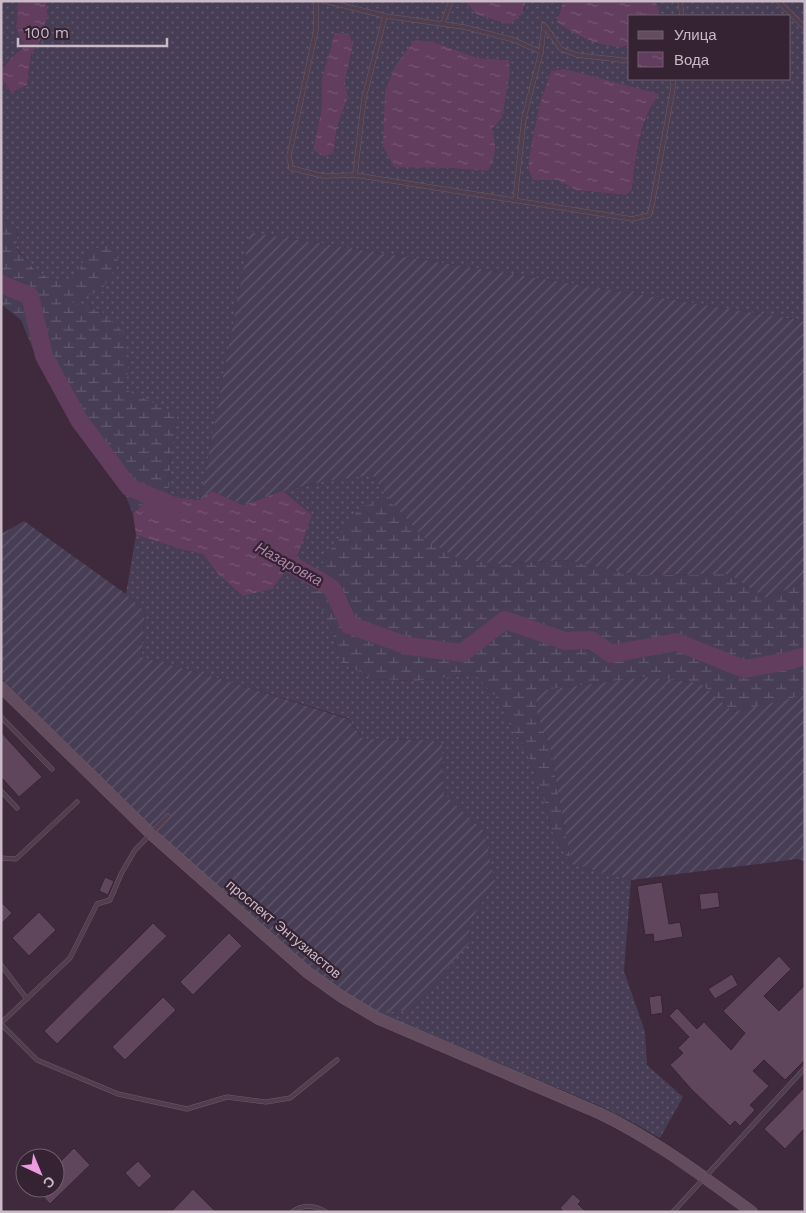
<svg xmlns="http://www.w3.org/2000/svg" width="806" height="1213" viewBox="0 0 806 1213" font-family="'Work Sans',sans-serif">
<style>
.grass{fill:url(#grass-dots);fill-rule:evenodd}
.wetland{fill:url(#wetland-marsh)}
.garden{fill:url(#garden-furrows)}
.water{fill:url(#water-ripples)}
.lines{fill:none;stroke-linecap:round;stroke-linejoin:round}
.river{stroke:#623d5e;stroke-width:18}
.building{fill:#5f465c;stroke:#372434}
.lane-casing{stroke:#6d5b6a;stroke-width:5}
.secondary-casing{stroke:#6d5b6a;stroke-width:12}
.lane{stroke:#503d4d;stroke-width:4}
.secondary{stroke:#624c5e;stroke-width:11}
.labels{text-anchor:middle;stroke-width:4.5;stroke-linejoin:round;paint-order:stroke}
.street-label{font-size:14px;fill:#cabac7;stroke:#352232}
.water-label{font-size:15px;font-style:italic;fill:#ad85aa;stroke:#352232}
</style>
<defs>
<pattern id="grass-dots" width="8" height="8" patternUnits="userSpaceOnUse" patternTransform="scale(1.25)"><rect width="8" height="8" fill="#473e55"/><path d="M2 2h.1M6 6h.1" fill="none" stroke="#60586c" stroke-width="1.8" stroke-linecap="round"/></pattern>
<pattern id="wetland-marsh" width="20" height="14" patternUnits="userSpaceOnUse" patternTransform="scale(1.25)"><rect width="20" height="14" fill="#473e55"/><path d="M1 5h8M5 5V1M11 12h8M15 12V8" fill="none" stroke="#60586c"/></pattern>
<pattern id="garden-furrows" width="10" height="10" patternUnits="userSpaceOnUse" patternTransform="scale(1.25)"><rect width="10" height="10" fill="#473e55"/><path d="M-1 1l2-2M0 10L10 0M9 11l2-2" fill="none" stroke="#60586c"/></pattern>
<pattern id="water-ripples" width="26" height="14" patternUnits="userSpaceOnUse" patternTransform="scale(1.25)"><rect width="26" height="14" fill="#623d5e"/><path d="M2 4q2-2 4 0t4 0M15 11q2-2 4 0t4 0" fill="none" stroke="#775774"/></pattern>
</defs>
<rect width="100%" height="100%" fill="#3f293d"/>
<path class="grass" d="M 1,1 L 18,1 L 16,28 L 24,47 L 13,56 L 1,70 Z
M 46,1 L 419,1 L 425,3 L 427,1 L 465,1 L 476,14 L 524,11 L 526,1 L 563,1 L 557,22 L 625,47 L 630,46 L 630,79 L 790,79 L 790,16 L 659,16 L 659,10 L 655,1 L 805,1 L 805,321 L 250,232 L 200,500 L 168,496 L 171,455 L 177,414 L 125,390 L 129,359 L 102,312 L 70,302 L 102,289 L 119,262 L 110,242 L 88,253 L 73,281 L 53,281 L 34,269 L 16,248 L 18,230 L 1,219 L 1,77 L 11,93 L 27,85 L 31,54 L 39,44 L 48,15 ZM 434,42 L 478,58 L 509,60 L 502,118 L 492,129 L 488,171 L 448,168 ZM 353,45 L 345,82 L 348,97 L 337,127 L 333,153 L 313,148 L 321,112 L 322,79 ZM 551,71 L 658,94 C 640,125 636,155 632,190 L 626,195 L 575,190 L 558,180 L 528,168 L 540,103 Z
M 373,476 L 392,503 L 387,500 L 330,626 L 341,663 L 375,679 L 416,681 L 475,674 L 502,704 L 510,727 L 524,745 L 541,789 L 552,831 L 571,864 L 631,880 L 624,971 L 645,1032 L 647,1065 L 683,1097 L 660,1138 L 632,1122 L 600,1106 L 380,1014 L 469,943 L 470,921 L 495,882 L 484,831 L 443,793 L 442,744 L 431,740 L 363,739 L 348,718 L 228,681 L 141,657 L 145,612 L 126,594 L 136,535 L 184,550 L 203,554 L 218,574 L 312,515 L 283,491 L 343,477 Z"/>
<path class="wetland" d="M 1,219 L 18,230 L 16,249 L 34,269 L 53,281 L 73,281 L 88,253 L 110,242 L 119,262 L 102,290 L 71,302 L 102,312 L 123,332 L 129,359 L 126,390 L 177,414 L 171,455 L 168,496 L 150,497 L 133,514 L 124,492 L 72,423 L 54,387 L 36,357 L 21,320 L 1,304 Z
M 388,500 L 392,503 L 425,539 L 499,564 L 565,560 L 636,575 L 728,574 L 766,598 L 805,582 L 805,695 L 733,712 L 700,683 L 645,677 L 536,691 L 537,715 L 550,746 L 571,864 L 552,831 L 541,789 L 524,745 L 510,727 L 502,704 L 475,674 L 416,681 L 375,679 L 341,663 L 330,626 L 311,587 L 326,556 L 360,507 Z"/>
<path class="garden" d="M 250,232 L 805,321 L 805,582 L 766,598 L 728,574 L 636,575 L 565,560 L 499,564 L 459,559 L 425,539 L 392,503 L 373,476 C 326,478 287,489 243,505 L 212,491 L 200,500 Z
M 24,521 L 126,594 L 145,612 L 141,657 L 228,681 L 348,719 L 363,739 L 431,740 L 442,744 L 443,793 L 484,831 L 495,882 L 470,921 L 469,943 L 413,1009 L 380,1014 L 344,992 L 309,966 L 152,828 L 1,678 L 1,534 Z
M 645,677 L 700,683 L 733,712 L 805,695 L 805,861 L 797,859 L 631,880 L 571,864 L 550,746 L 537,715 L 536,691 Z"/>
<path class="water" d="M 18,1 L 46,1 L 48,15 L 39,44 L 31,54 L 27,85 L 11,93 L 1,77 L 1,70 L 13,56 L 24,47 L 16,28 Z
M 465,1 L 526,1 C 523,14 520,18 508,24 L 476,14 Z
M 563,1 L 655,1 L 659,10 L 659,16 L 630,16 L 630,46 C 605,50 576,36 557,22 Z
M 335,33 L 349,33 L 353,45 L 345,82 L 348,97 L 337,127 L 333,154 L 322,156 L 313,149 L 321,112 L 322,79 Z
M 415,40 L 434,42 L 478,58 L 509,60 L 510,72 L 502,118 L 492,129 C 496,147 497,154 488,171 L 448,168 L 394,167 L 383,146 L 385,92 L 395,66 Z
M 565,69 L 659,94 C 639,122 636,157 632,190 L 626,195 L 575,190 L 558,180 L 533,180 L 528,168 L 531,147 L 540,103 L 551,71 Z
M 212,491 L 243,505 L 283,491 L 312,515 L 298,554 L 272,589 L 243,596 L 218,574 L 203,554 L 184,550 L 136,535 L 133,514 L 150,497 L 168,496 L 200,500 Z"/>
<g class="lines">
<path class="river" d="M 1,284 L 30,296 L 44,356 L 79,420 L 129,487 L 174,506
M 270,552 L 332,588 L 349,625 L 408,646 L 462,653 L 505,620 L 565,641 L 591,640 L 611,654 L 677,642 L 744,669 L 788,661 L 805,656"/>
</g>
<path class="building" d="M 1,732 L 42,777 L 19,797 L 1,777 Z
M 105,877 L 114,881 L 108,895 L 99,891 Z
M 662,882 L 669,924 L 680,922 L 683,937 L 654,942 L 653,934 L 645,935 L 637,886 Z
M 718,892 L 720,907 L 701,910 L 699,894 Z
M 1,902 L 12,913 L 1,924 Z
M 39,912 L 56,930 L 29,956 L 12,938 Z
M 153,923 L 167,936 L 57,1044 L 44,1031 Z
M 229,933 L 242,946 L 193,995 L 180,982 Z
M 779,956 L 791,969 L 764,996 L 779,1011 L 805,985 L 805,1060 L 785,1080 L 764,1060 L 753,1071 L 769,1086 L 750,1105 L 755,1110 L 740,1126 L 735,1121 L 730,1126 L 692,1090 L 670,1065 L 683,1053 L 678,1048 L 689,1037 L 669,1016 L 677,1008 L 697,1029 L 704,1022 L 731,1050 L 745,1033 L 723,1011 Z
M 732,974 L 738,985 L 715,999 L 708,989 Z
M 661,995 L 663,1013 L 651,1015 L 649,997 Z
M 163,997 L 176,1010 L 125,1060 L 112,1047 Z
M 805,1087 L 805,1128 L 785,1149 L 764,1129 Z
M 74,1148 L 90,1165 L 50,1204 L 35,1188 L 55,1188 L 55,1167 Z
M 138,1161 L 152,1176 L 139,1188 L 125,1173 Z
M 193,1189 L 216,1212 L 171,1212 Z
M 573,1194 L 581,1201 L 578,1204 L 586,1212 L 564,1212 L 560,1208 Z"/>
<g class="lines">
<defs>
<path id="lane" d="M 316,1 L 316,30 L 289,156 L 291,168 L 323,176 L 355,175 L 632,219 L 649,215 L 652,205 L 673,88 L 673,79
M 325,1 L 385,16 L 464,27 L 514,40 L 541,52
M 680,1 L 682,16
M 778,1 L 805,28
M 443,23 L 451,1
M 544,25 L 561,49 L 577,55 L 630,61
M 355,175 L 364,98 L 385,16
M 515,200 L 524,118 L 541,52 L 544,25
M 1,717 L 52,769
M 1,791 L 17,808
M 1,858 L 16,859 L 77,802
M 1,965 L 27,999
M 1,1023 L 70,958 L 97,904 L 110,900 L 121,874 L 135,850 L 168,816
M 1,1024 L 37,1060 L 118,1094 L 187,1109 L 227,1097 L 266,1102 L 290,1098 L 337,1060
M 292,1212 C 303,1204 315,1205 326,1212
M 673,1212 L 805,1068"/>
<path id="secondary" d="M 1,687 L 151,834 L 307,972 L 342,997 L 379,1019 L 599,1113 C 654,1139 702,1176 752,1212"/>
</defs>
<use href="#lane" class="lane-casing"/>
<use href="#secondary" class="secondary-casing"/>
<use href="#lane" class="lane"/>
<use href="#secondary" class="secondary"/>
</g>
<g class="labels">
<g class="street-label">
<text transform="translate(284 929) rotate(40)" y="5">проспект Энтузиастов</text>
</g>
<g class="water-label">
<text transform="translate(289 564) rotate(29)" y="5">Назаровка</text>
</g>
</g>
<rect width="806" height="1213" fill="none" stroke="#cabac7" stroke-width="5"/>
<rect x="628" y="15" width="162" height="65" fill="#352232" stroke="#715f6e"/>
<rect x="638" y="31" width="25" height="8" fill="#624c5e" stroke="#715f6e"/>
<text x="674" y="40" font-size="15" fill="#cabac7">Улица</text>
<rect x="638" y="52" width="25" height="15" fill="url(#water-ripples)" stroke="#715f6e"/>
<text x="674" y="65" font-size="15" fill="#cabac7">Вода</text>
<g transform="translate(40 1173) rotate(136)"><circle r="24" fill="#352232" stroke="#715f6e"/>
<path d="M0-4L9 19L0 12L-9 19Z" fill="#ed9be1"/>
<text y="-8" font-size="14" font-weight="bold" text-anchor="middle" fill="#cabac7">С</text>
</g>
<path d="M18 38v8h149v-8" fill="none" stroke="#cabac7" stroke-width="2.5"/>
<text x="25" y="38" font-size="15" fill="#cabac7" stroke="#352232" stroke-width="4" paint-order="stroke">100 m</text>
</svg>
